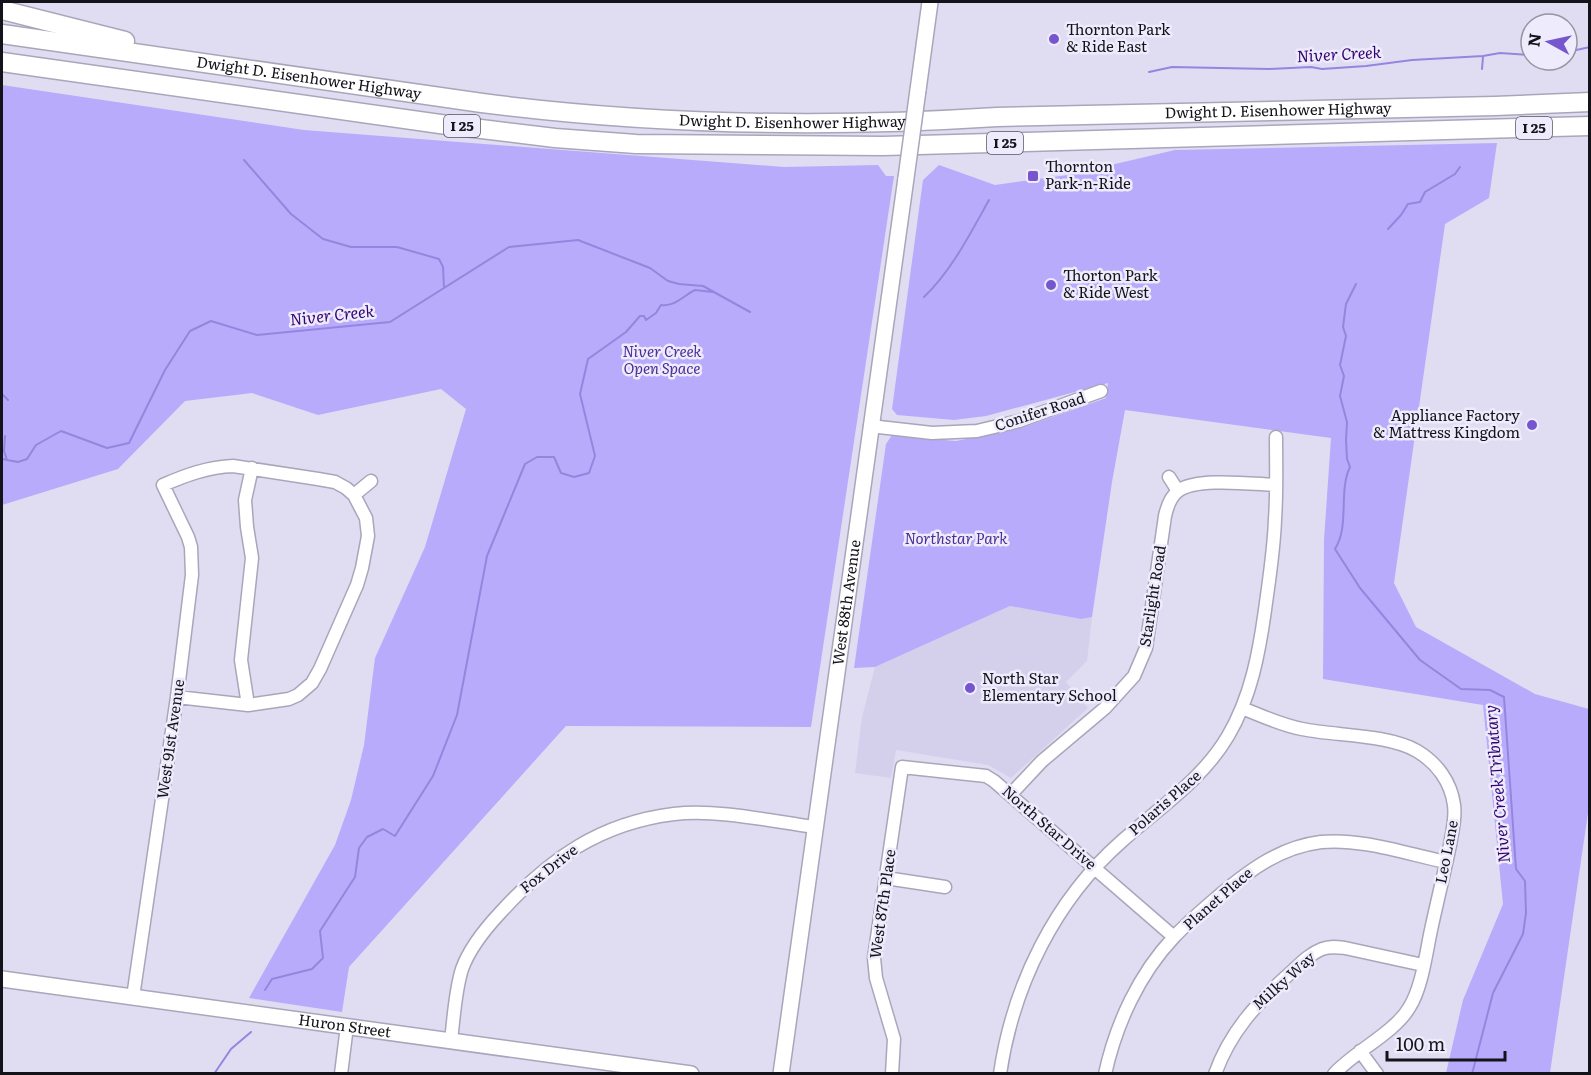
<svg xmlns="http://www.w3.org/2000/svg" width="1591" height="1075" viewBox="0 0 1591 1075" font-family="Literata,serif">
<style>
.built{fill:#d4d0ec}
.green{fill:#b9abfb}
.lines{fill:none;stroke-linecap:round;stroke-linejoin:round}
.stream{stroke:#9685de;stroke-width:2}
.minor-casing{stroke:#a9a6ba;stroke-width:15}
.major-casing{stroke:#a9a6ba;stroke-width:18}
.highway-casing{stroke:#a9a6ba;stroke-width:21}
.minor{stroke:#fff;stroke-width:12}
.major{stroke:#fff;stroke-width:15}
.highway{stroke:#fff;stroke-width:18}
.major-bridge-casing{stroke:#a9a6ba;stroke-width:18;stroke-linecap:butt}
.major-bridge{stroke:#fff;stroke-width:15}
.poi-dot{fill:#7656cf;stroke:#edebfc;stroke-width:2}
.labels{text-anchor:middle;stroke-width:5;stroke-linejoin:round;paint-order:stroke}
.shield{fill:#edebfc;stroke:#55545e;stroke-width:1.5}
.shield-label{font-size:14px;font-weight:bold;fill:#14131a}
.poi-label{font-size:15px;fill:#14131a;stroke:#edebfc;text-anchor:start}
.street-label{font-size:15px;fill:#14131a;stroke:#edebfc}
.park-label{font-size:15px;font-style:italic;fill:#4d2e95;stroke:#edebfc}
.water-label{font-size:16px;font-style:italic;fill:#320271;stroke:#edebfc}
</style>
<rect width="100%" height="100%" fill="#e0ddf2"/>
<path class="built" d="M 1010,606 L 1081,619 L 1092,617 L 1087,661 L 1066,682 L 1088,708 L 1011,778 L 988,765 L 896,750 L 891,778 L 855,773 L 862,717 L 875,667 Z"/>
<path class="green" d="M 2,85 L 304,130 L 784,167 L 878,165 L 886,176 L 894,176 L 811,727 L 566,726 L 349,967 L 342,1012 L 249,998 L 335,845 L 351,800 L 364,745 L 375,658 L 425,547 L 466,409 L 441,389 L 318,415 L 252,393 L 185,401 L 118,469 L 2,505 Z
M 1497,143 L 1489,198 L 1445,224 L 1394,583 L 1416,627 L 1535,694 L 1589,709 L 1589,806 L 1550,1073 L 1446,1073 L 1463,1000 L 1503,904 L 1483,705 L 1323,679 L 1324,540 L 1331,438 L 1125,410 L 1112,482 L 1092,617 L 1081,619 L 1010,606 L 875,667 L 854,668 L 886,444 L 892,435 L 956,441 L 1024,427 L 1106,398 L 1108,383 L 986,416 L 954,420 L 897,415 L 892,409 L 923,180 L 939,165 L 995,185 L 1068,175 L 1175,150 Z"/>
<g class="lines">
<path class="stream" d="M 1567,52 L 1590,47
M 1482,69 L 1483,57
M 1149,72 L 1172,67 L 1269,69 L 1311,67 L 1322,69 L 1366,66 L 1412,60 L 1483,56 L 1500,53 L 1531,55
M 244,160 L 291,214 L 323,239 L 351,247 L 397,247 L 439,259 L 443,267 L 444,288
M 1388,229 L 1401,215 L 1408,204 L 1420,202 L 1425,192 L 1455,174 L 1460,167
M 1356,284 L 1346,304 L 1343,327 L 1346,336 L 1340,365 L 1344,376 L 1340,396 L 1347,422 L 1346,440 L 1347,459 L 1350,467 C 1338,492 1350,525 1335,549 L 1360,588 L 1420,660 L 1461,689 L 1490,690 L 1504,697 L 1516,869 L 1525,881 L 1526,913 L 1523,934 L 1493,993 L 1472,1074
M 924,297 C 952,270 970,234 989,200
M 2,394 L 8,400
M 5,436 L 4,451 L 7,460
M 2,459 L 18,462 L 27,459 L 36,445 L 61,431 L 107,448 L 129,443 L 165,370 L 190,331 L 211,321 L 257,335 L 390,322 L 509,247 L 578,240 L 650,268 L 668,281 L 679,284 L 703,286 L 750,312
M 265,990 L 272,979 L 312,969 L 323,958 L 320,931 L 355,877 L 359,848 L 367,837 L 383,829 L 395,836 L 433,776 L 457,715 L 487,556 L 525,464 L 537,457 L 554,457 L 561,473 L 574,477 L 589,473 L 595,456 L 580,394 L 588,359 L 626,332 L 640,316 L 644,316 L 646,320 L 656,313 L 661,305 C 675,307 683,296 695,290 L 713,292
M 214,1074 L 231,1049 L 251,1032"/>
<defs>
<path id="minor" d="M 870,426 L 932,433 L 977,431 L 1019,421 L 1101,391
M 1169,477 L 1178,491
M 354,495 L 371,481
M 248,705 L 241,660 L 252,558 L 247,527 L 245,500 L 252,468
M 1242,708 C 1262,716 1281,725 1302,729 C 1335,736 1388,734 1417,751 C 1437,763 1451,782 1454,805 C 1456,819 1452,832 1450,845 C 1444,874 1437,902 1431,930 C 1426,953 1422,988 1409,1008 C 1394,1033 1355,1051 1334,1074
M 1011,794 L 1042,761 L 1105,708 L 1134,676 L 1146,648 L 1165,516 C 1167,507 1170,497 1178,491 C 1196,477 1252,484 1276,485
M 886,878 L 945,887
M 133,997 L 177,697 L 192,575 L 191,547 L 188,537 L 163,485 C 186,475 208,467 233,466 L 318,479 L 335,482 L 346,488 L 354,495 L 366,518 L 368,536 L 362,568 L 357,585 L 320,669 L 312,683 L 298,695 L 289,699 L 248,705 L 177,697
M 451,1040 C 454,1017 455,991 462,969 C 470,947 485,929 500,913 C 549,859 600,823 674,814 C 718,809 770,821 814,827
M 1360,1051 L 1377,1074
M 341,1074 L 347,1026
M 892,1074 L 894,1039 L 876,978 L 874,958 L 902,767 L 986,776 L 994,781 L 1174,937
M 1000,1074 C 1013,985 1055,900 1122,841 C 1160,807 1202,780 1228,736 C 1251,697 1259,653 1265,610 C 1269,580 1274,550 1275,519 C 1277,492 1276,465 1276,437
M 1105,1074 C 1116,1024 1139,974 1174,937 C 1189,921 1206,907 1221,894 C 1251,869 1281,847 1321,842 C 1361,838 1407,854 1446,862
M 1215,1074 C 1230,1032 1256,1004 1289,974 C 1299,965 1309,954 1322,949 C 1330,946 1337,947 1345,948 L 1423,965"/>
<g id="major">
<path d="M 918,90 L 930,2"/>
<path id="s1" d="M 2,979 L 691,1074"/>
<path id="s2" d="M 781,1074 L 906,178"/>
</g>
<g id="highway">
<path d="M 2,10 L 125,41"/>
<path id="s3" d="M 2,34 L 482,103 C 653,125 826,128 997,117 L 1495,106 L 1590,102"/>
<path d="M 2,62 L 440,124 L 555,138 L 636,144 L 883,146 L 1590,126"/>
</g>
</defs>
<use href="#minor" class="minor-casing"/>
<use href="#major" class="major-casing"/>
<use href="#highway" class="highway-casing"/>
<use href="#minor" class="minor"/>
<use href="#major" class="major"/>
<use href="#highway" class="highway"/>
<defs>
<path id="major-bridge" d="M 906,178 L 918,90"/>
</defs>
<use href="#major-bridge" class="major-bridge-casing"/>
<use href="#major-bridge" class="major-bridge"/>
</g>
<g class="poi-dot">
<circle cx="1054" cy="39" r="6"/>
<rect x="1027" y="170" width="12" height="12" rx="3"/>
<circle cx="1051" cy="285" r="6"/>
<circle cx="1532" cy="425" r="6"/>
<circle cx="970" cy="688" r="6"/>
</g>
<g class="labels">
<g class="shield">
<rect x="444" y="115" width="36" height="22" rx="4.5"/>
<rect x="1516" y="117" width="36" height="22" rx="4.5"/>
<rect x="987" y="132" width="36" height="22" rx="4.5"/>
</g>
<g class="shield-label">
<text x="462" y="131">I 25</text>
<text x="1534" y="133">I 25</text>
<text x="1005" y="148">I 25</text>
</g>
<g class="poi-label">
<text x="1066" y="35">Thornton Park<tspan x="1066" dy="17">&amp; Ride East</tspan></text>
<text x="1045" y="172">Thornton<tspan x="1045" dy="17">Park-n-Ride</tspan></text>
<text x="1063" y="281">Thorton Park<tspan x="1063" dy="17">&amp; Ride West</tspan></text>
<text x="1520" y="421" text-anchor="end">Appliance Factory<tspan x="1520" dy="17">&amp; Mattress Kingdom</tspan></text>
<text x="982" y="684">North Star<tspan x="982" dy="17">Elementary School</tspan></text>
</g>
<g class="street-label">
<text dy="5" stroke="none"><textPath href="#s3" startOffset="310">Dwight D. Eisenhower Highway</textPath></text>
<text dy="5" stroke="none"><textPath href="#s3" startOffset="1282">Dwight D. Eisenhower Highway</textPath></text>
<text dy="5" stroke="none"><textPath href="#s3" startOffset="796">Dwight D. Eisenhower Highway</textPath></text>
<text transform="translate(1040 412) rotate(-18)" y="5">Conifer Road</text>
<text transform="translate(1153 596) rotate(-81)" y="5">Starlight Road</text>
<text dy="5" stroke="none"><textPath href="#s2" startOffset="476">West 88th Avenue</textPath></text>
<text transform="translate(171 739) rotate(-82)" y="5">West 91st Avenue</text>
<text transform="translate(1165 803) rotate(-41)" y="5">Polaris Place</text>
<text transform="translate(1049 828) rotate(41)" y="5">North Star Drive</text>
<text transform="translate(1447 852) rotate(-79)" y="5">Leo Lane</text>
<text transform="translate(549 869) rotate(-38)" y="5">Fox Drive</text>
<text transform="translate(1218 899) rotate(-41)" y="5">Planet Place</text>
<text transform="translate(883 904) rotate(-82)" y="5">West 87th Place</text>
<text transform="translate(1284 981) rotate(-42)" y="5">Milky Way</text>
<text dy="5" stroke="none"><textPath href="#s1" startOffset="346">Huron Street</textPath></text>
</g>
<g class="park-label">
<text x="662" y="357">Niver Creek<tspan x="662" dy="17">Open Space</tspan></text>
<text x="956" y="544">Northstar Park</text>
</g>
<g class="water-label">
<text transform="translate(1339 54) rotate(-3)" y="6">Niver Creek</text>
<text transform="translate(332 315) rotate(-6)" y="6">Niver Creek</text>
<text transform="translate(1497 784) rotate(-95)" y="6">Niver Creek Tributary</text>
</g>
</g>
<rect width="1591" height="1075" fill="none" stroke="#14131a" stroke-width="6"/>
<g transform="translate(1549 42) rotate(278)"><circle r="28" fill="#edebfc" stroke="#9695a2" stroke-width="1.5"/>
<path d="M0-4.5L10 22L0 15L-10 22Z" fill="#7656cf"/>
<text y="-9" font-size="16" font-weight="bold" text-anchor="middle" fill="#14131a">N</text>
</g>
<path d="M1387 1051v9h118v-9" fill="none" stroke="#14131a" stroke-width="3"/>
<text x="1396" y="1051" font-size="18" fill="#14131a" stroke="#edebfc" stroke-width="4.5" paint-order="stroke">100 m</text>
</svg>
